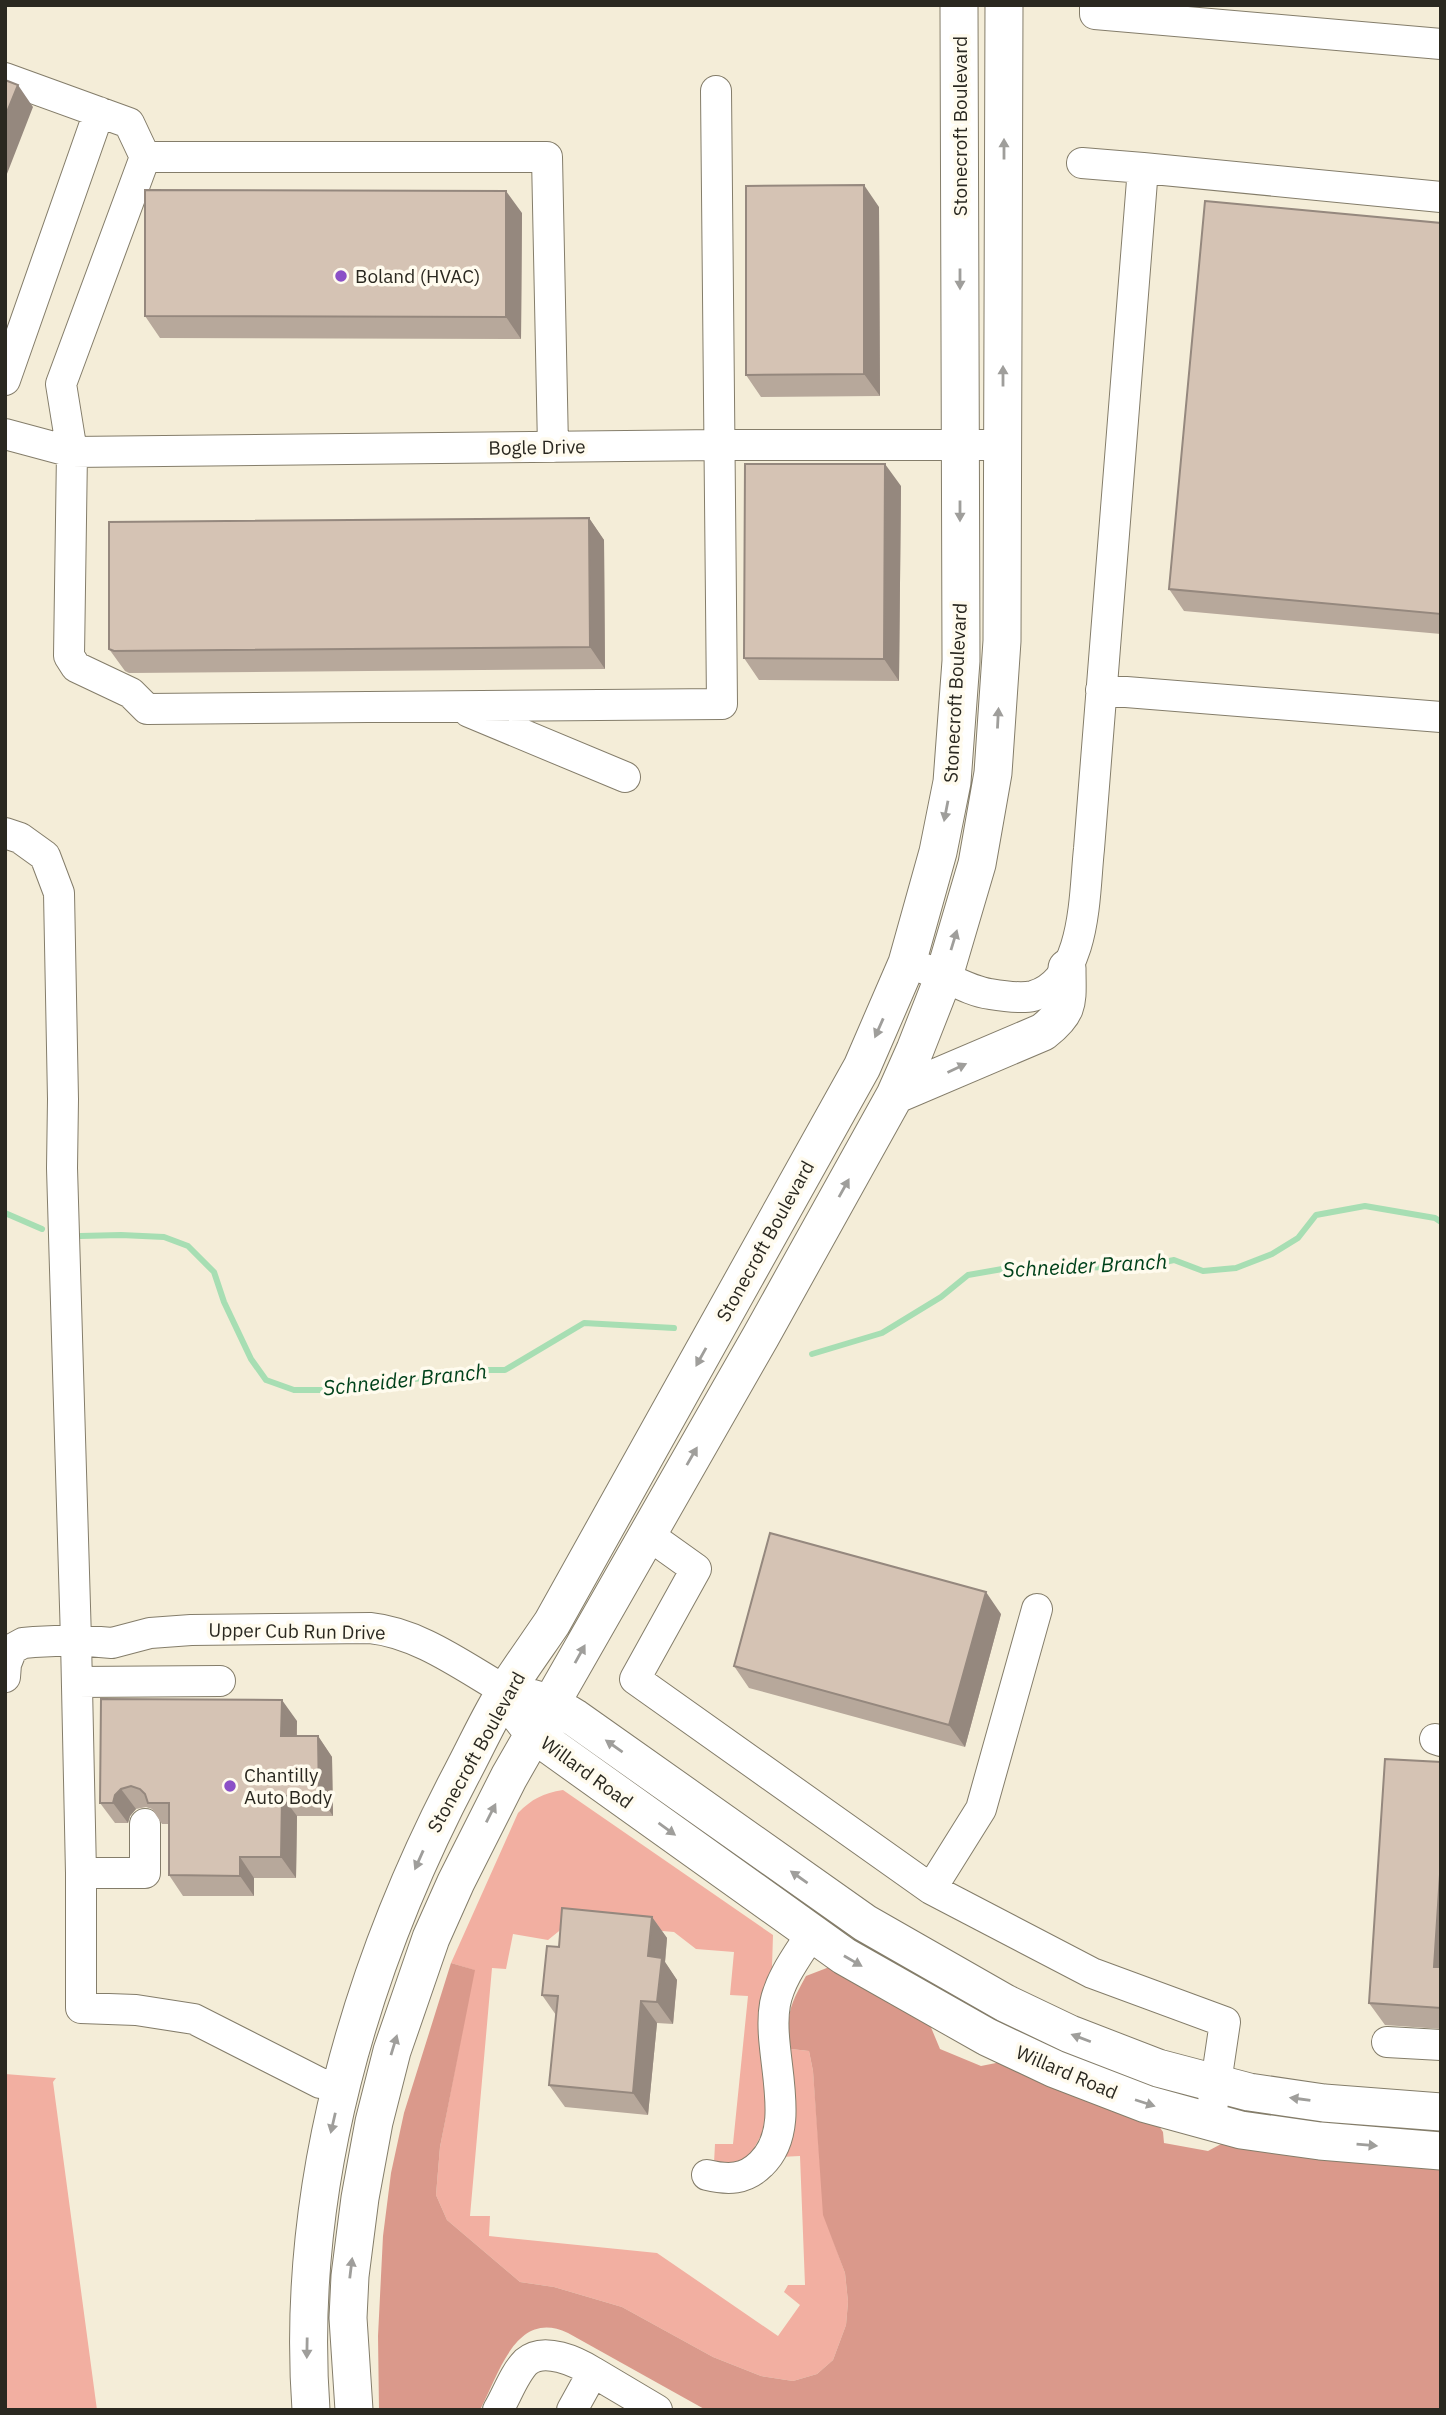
<svg xmlns="http://www.w3.org/2000/svg" width="1446" height="2415" viewBox="0 0 1446 2415" font-family="'IBM Plex Sans',sans-serif">
<style>
.green{fill:#f2afa1}
.forest{fill:#da998b}
.lines{fill:none;stroke-linecap:round;stroke-linejoin:round}
.stream{stroke:#a7deb3;stroke-width:6}
.minor-casing{stroke:#847d6a;stroke-width:32}
.major-casing{stroke:#847d6a;stroke-width:39}
.minor{stroke:#fff;stroke-width:30}
.major{stroke:#fff;stroke-width:37}
.wall{fill:#b7a89b}
.shaded-wall{fill:#95887e}
.building{fill:#d5c3b4;stroke:#95887e;stroke-width:2}
.oneway{fill:#9f9e9b}
.poi-dot{fill:#8b50c7;stroke:#fffbee;stroke-width:2.5}
.labels{text-anchor:middle;stroke-width:7;stroke-linejoin:round;paint-order:stroke}
.street-label{font-size:19px;fill:#2a2820;stroke:#fffbee}
.poi-label{font-size:19px;fill:#2a2820;stroke:#fffbee;text-anchor:start}
.water-label{font-size:21px;font-style:italic;fill:#00421b;stroke:#fffbee}
</style>
<rect width="100%" height="100%" fill="#f4edd8"/>
<path class="green" d="M 563,1790 L 773,1935 L 772,1967 L 768,1985 L 766,2126 L 751,2154 L 743,2162 L 730,2168 L 714,2163 L 715,2144 L 733,2144 L 748,1996 L 730,1995 L 734,1952 L 696,1949 L 674,1932 L 569,1923 L 548,1940 L 513,1934 L 506,1969 L 492,1968 L 470,2216 L 490,2216 L 489,2236 L 657,2253 L 778,2336 L 800,2305 L 784,2292 L 788,2285 L 805,2285 L 800,2156 L 780,2157 L 792,2079 L 791,2049 L 809,2051 L 813,2071 L 824,2215 L 845,2273 L 848,2302 L 846,2325 L 833,2360 L 817,2374 L 793,2381 L 761,2376 L 713,2357 L 622,2307 L 554,2287 L 520,2282 L 447,2220 L 436,2195 L 440,2147 L 474,1970 L 451,1963 L 518,1813 C 532,1799 543,1793 563,1790 Z
M 5,2074 L 56,2078 L 53,2082 L 97,2410 L 5,2410 Z"/>
<path class="forest" d="M 451,1963 L 475,1970 L 440,2147 L 436,2195 L 447,2220 L 520,2282 L 554,2287 L 622,2307 L 713,2357 L 761,2376 L 793,2381 L 817,2374 L 833,2360 L 846,2325 L 848,2302 L 845,2273 L 823,2215 L 813,2071 L 809,2051 L 791,2049 C 785,2015 790,2005 806,1976 L 832,1966 L 930,2025 L 940,2049 L 981,2066 L 1001,2062 L 1157,2123 L 1163,2132 L 1164,2143 L 1208,2151 L 1223,2143 L 1441,2161 L 1441,2410 L 706,2410 L 568,2333 C 516,2308 499,2374 480,2410 L 379,2410 L 378,2336 L 383,2236 L 391,2173 L 404,2113 Z"/>
<g class="lines">
<path class="stream" d="M 5,1213 L 42,1229
M 80,1236 L 121,1235 L 164,1237 L 188,1246 L 214,1272 L 224,1302 L 251,1359 L 266,1380 L 294,1390 L 341,1390 L 475,1370 L 505,1370 L 584,1323 L 674,1328
M 812,1354 L 882,1333 L 941,1297 L 968,1275 L 1008,1268 L 1141,1267 L 1174,1260 L 1203,1271 L 1236,1268 L 1272,1254 L 1298,1238 L 1316,1215 L 1365,1206 L 1435,1218 L 1441,1222"/>
<defs>
<path id="minor" d="M 1095,5 L 1095,14 L 1441,44
M 5,78 L 129,123 L 145,157
M 1082,163 L 1143,168
M 5,380 L 99,112
M 5,434 L 72,452 L 720,445 L 1003,445
M 553,447 L 547,157 L 145,157 L 61,384 L 72,452 L 69,656 L 76,667 L 131,693 L 147,709 L 722,704 L 716,91
M 1101,690 L 1441,717
M 469,712 L 625,777
M 5,833 L 20,838 L 45,856 L 59,893 L 63,1099 L 62,1168 L 76,1640 L 81,1873 L 81,2008 L 136,2010 L 194,2019 L 320,2083 L 341,2086
M 925,969 C 946,976 968,991 990,994 C 1002,996 1021,999 1033,996 C 1087,981 1084,893 1089,849 L 1143,168 L 1441,197
M 647,1534 L 696,1569 L 635,1679 L 931,1889 L 1092,1973 L 1225,2022 L 1213,2103
M 5,1677 L 6,1664 L 12,1649 L 23,1643 L 34,1642 L 76,1640 L 112,1643 L 150,1633 L 191,1630 L 370,1628 C 419,1633 464,1667 506,1691
M 77,1682 L 220,1681
M 1435,1739 L 1441,1741
M 81,1873 L 145,1873 L 145,1824
M 931,1889 L 981,1809 L 1037,1609
M 1387,2042 L 1441,2045
M 707,2175 C 728,2180 745,2180 761,2164 C 801,2126 766,2053 775,2004 C 780,1978 798,1955 812,1933
M 498,2410 C 507,2395 514,2374 526,2362 C 544,2346 577,2362 593,2372
M 572,2410 L 593,2372 L 657,2410"/>
<path id="major" d="M 895,1095 L 1043,1032 C 1071,1010 1067,1002 1067,968
M 531,1698 L 552,1704 L 575,1718 L 865,1923 L 1005,2003 L 1070,2034 L 1158,2068 L 1249,2092 L 1324,2103 L 1441,2112
M 520,1716 L 535,1735 L 844,1956 L 987,2037 L 1055,2069 L 1146,2104 L 1241,2130 L 1320,2141 L 1441,2151
M 311,2410 C 295,2189 360,1967 462,1773 C 477,1745 490,1715 507,1689 C 522,1666 537,1645 552,1623 L 862,1067 L 907,963 L 938,852 L 952,782 L 961,661 L 959,5
M 354,2410 L 348,2318 L 350,2276 L 360,2198 L 374,2122 L 392,2051 L 431,1938 L 456,1882 L 509,1777 L 761,1336 L 895,1095 L 915,1050 L 944,976 L 977,864 L 993,773 L 1002,641 L 1004,5"/>
</defs>
<use href="#minor" class="minor-casing"/>
<use href="#major" class="major-casing"/>
<use href="#minor" class="minor"/>
<use href="#major" class="major"/>
</g>
<path class="wall" d="M 879,207 L 880,396 L 761,397 L 746,375 Z
M 522,213 L 521,339 L 160,338 L 145,316 Z
M 1441,223 L 1441,634 L 1184,611 L 1169,589 Z
M 901,486 L 899,681 L 759,680 L 744,658 Z
M 589,518 L 604,540 L 605,669 L 129,673 L 125,671 L 109,649 Z
M 1001,1614 L 965,1747 L 749,1688 L 734,1666 Z
M 101,1699 L 297,1721 L 297,1736 L 318,1736 L 332,1757 L 333,1816 L 297,1816 L 296,1878 L 254,1878 L 254,1896 L 183,1896 L 169,1875 L 169,1824 L 162,1824 L 152,1809 L 146,1807 L 136,1809 L 130,1816 L 128,1823 L 115,1823 L 100,1803 Z
M 1441,1762 L 1441,2029 L 1385,2025 L 1369,2003 Z
M 652,1917 L 667,1938 L 665,1962 L 677,1980 L 673,2024 L 657,2023 L 648,2115 L 565,2107 L 549,2085 L 556,2015 L 542,1995 L 559,1947 Z"/>
<path class="shaded-wall" d="M 18,85 L 33,107 L 5,179 L 5,117 Z
M 864,185 L 879,207 L 880,396 L 864,374 Z
M 506,191 L 522,213 L 521,339 L 506,317 Z
M 885,464 L 901,486 L 899,681 L 884,659 Z
M 589,518 L 604,540 L 605,669 L 590,647 Z
M 986,1592 L 1001,1614 L 965,1747 L 949,1725 Z
M 282,1700 L 297,1721 L 296,1757 L 281,1736 Z
M 318,1736 L 332,1757 L 333,1816 L 319,1795 Z
M 121,1789 L 136,1809 L 130,1816 L 128,1823 L 113,1803 L 115,1795 Z
M 282,1796 L 297,1816 L 296,1878 L 281,1857 Z
M 240,1857 L 254,1878 L 254,1896 L 240,1876 Z
M 1441,1859 L 1441,1976 L 1434,1967 Z
M 652,1917 L 667,1938 L 665,1962 L 677,1980 L 673,2024 L 657,2002 L 648,1956 Z
M 641,2001 L 657,2023 L 648,2115 L 633,2093 Z"/>
<path class="building" d="M 5,80 L 18,85 L 5,117 Z
M 864,185 L 864,374 L 746,375 L 746,186 Z
M 145,190 L 506,191 L 506,317 L 145,316 Z
M 1205,201 L 1441,223 L 1441,614 L 1169,589 Z
M 745,464 L 885,464 L 884,659 L 744,658 Z
M 589,518 L 590,647 L 114,651 L 109,649 L 109,522 Z
M 770,1533 L 986,1592 L 949,1725 L 734,1666 Z
M 101,1699 L 282,1700 L 281,1736 L 318,1736 L 319,1795 L 282,1796 L 281,1857 L 240,1857 L 240,1876 L 169,1875 L 169,1803 L 148,1803 L 145,1794 L 140,1789 L 131,1786 L 121,1789 L 115,1795 L 113,1803 L 100,1803 Z
M 1385,1759 L 1441,1762 L 1441,1859 L 1434,1967 L 1441,1967 L 1441,2008 L 1369,2003 Z
M 562,1908 L 652,1917 L 648,1956 L 662,1958 L 657,2002 L 641,2001 L 633,2093 L 549,2085 L 558,1996 L 542,1995 L 547,1946 L 559,1947 Z"/>
<defs><path id="oneway-solid" d="M-6-.8H1V-3.2L6.5 0L1 3.2V.8H-6Z" transform="scale(1.75)"/></defs>
<g class="oneway">
<use href="#oneway-solid" transform="translate(1004 149) rotate(-90)"/>
<use href="#oneway-solid" transform="translate(960 279) rotate(90)"/>
<use href="#oneway-solid" transform="translate(1003 376) rotate(-90)"/>
<use href="#oneway-solid" transform="translate(960 511) rotate(90)"/>
<use href="#oneway-solid" transform="translate(998 718) rotate(-87)"/>
<use href="#oneway-solid" transform="translate(946 811) rotate(101)"/>
<use href="#oneway-solid" transform="translate(954 940) rotate(-73)"/>
<use href="#oneway-solid" transform="translate(879 1028) rotate(114)"/>
<use href="#oneway-solid" transform="translate(957 1068) rotate(-25)"/>
<use href="#oneway-solid" transform="translate(844 1188) rotate(-61)"/>
<use href="#oneway-solid" transform="translate(701 1357) rotate(119)"/>
<use href="#oneway-solid" transform="translate(692 1456) rotate(-60)"/>
<use href="#oneway-solid" transform="translate(580 1654) rotate(-61)"/>
<use href="#oneway-solid" transform="translate(614 1746) rotate(-145)"/>
<use href="#oneway-solid" transform="translate(491 1813) rotate(-63)"/>
<use href="#oneway-solid" transform="translate(667 1829) rotate(36)"/>
<use href="#oneway-solid" transform="translate(419 1860) rotate(114)"/>
<use href="#oneway-solid" transform="translate(799 1877) rotate(-145)"/>
<use href="#oneway-solid" transform="translate(853 1961) rotate(30)"/>
<use href="#oneway-solid" transform="translate(1081 2038) rotate(-159)"/>
<use href="#oneway-solid" transform="translate(394 2045) rotate(-73)"/>
<use href="#oneway-solid" transform="translate(1300 2099) rotate(-172)"/>
<use href="#oneway-solid" transform="translate(1145 2103) rotate(18)"/>
<use href="#oneway-solid" transform="translate(333 2123) rotate(103)"/>
<use href="#oneway-solid" transform="translate(1367 2145) rotate(5)"/>
<use href="#oneway-solid" transform="translate(351 2268) rotate(-83)"/>
<use href="#oneway-solid" transform="translate(307 2348) rotate(91)"/>
</g>
<g class="poi-dot">
<circle cx="341" cy="276" r="7"/>
<circle cx="230" cy="1786" r="7"/>
</g>
<g class="labels">
<g class="street-label">
<text transform="translate(960 126) rotate(-90)" y="7">Stonecroft Boulevard</text>
<text transform="translate(537 447) rotate(-1)" y="7">Bogle Drive</text>
<text transform="translate(955 693) rotate(-87)" y="7">Stonecroft Boulevard</text>
<text transform="translate(765 1241) rotate(-61)" y="7">Stonecroft Boulevard</text>
<text transform="translate(297 1631) rotate(1)" y="7">Upper Cub Run Drive</text>
<text transform="translate(476 1752) rotate(-61)" y="7">Stonecroft Boulevard</text>
<text transform="translate(587 1772) rotate(36)" y="7">Willard Road</text>
<text transform="translate(1067 2072) rotate(23)" y="7">Willard Road</text>
</g>
<g class="poi-label">
<text x="355" y="283">Boland (HVAC)</text>
<text x="244" y="1782">Chantilly<tspan x="244" dy="22">Auto Body</tspan></text>
</g>
<g class="water-label">
<text transform="translate(1085 1266) rotate(-3)" y="7">Schneider Branch</text>
<text transform="translate(405 1380) rotate(-6)" y="7">Schneider Branch</text>
</g>
</g>
<rect width="1446" height="2415" fill="none" stroke="#2a2820" stroke-width="14"/>
</svg>
